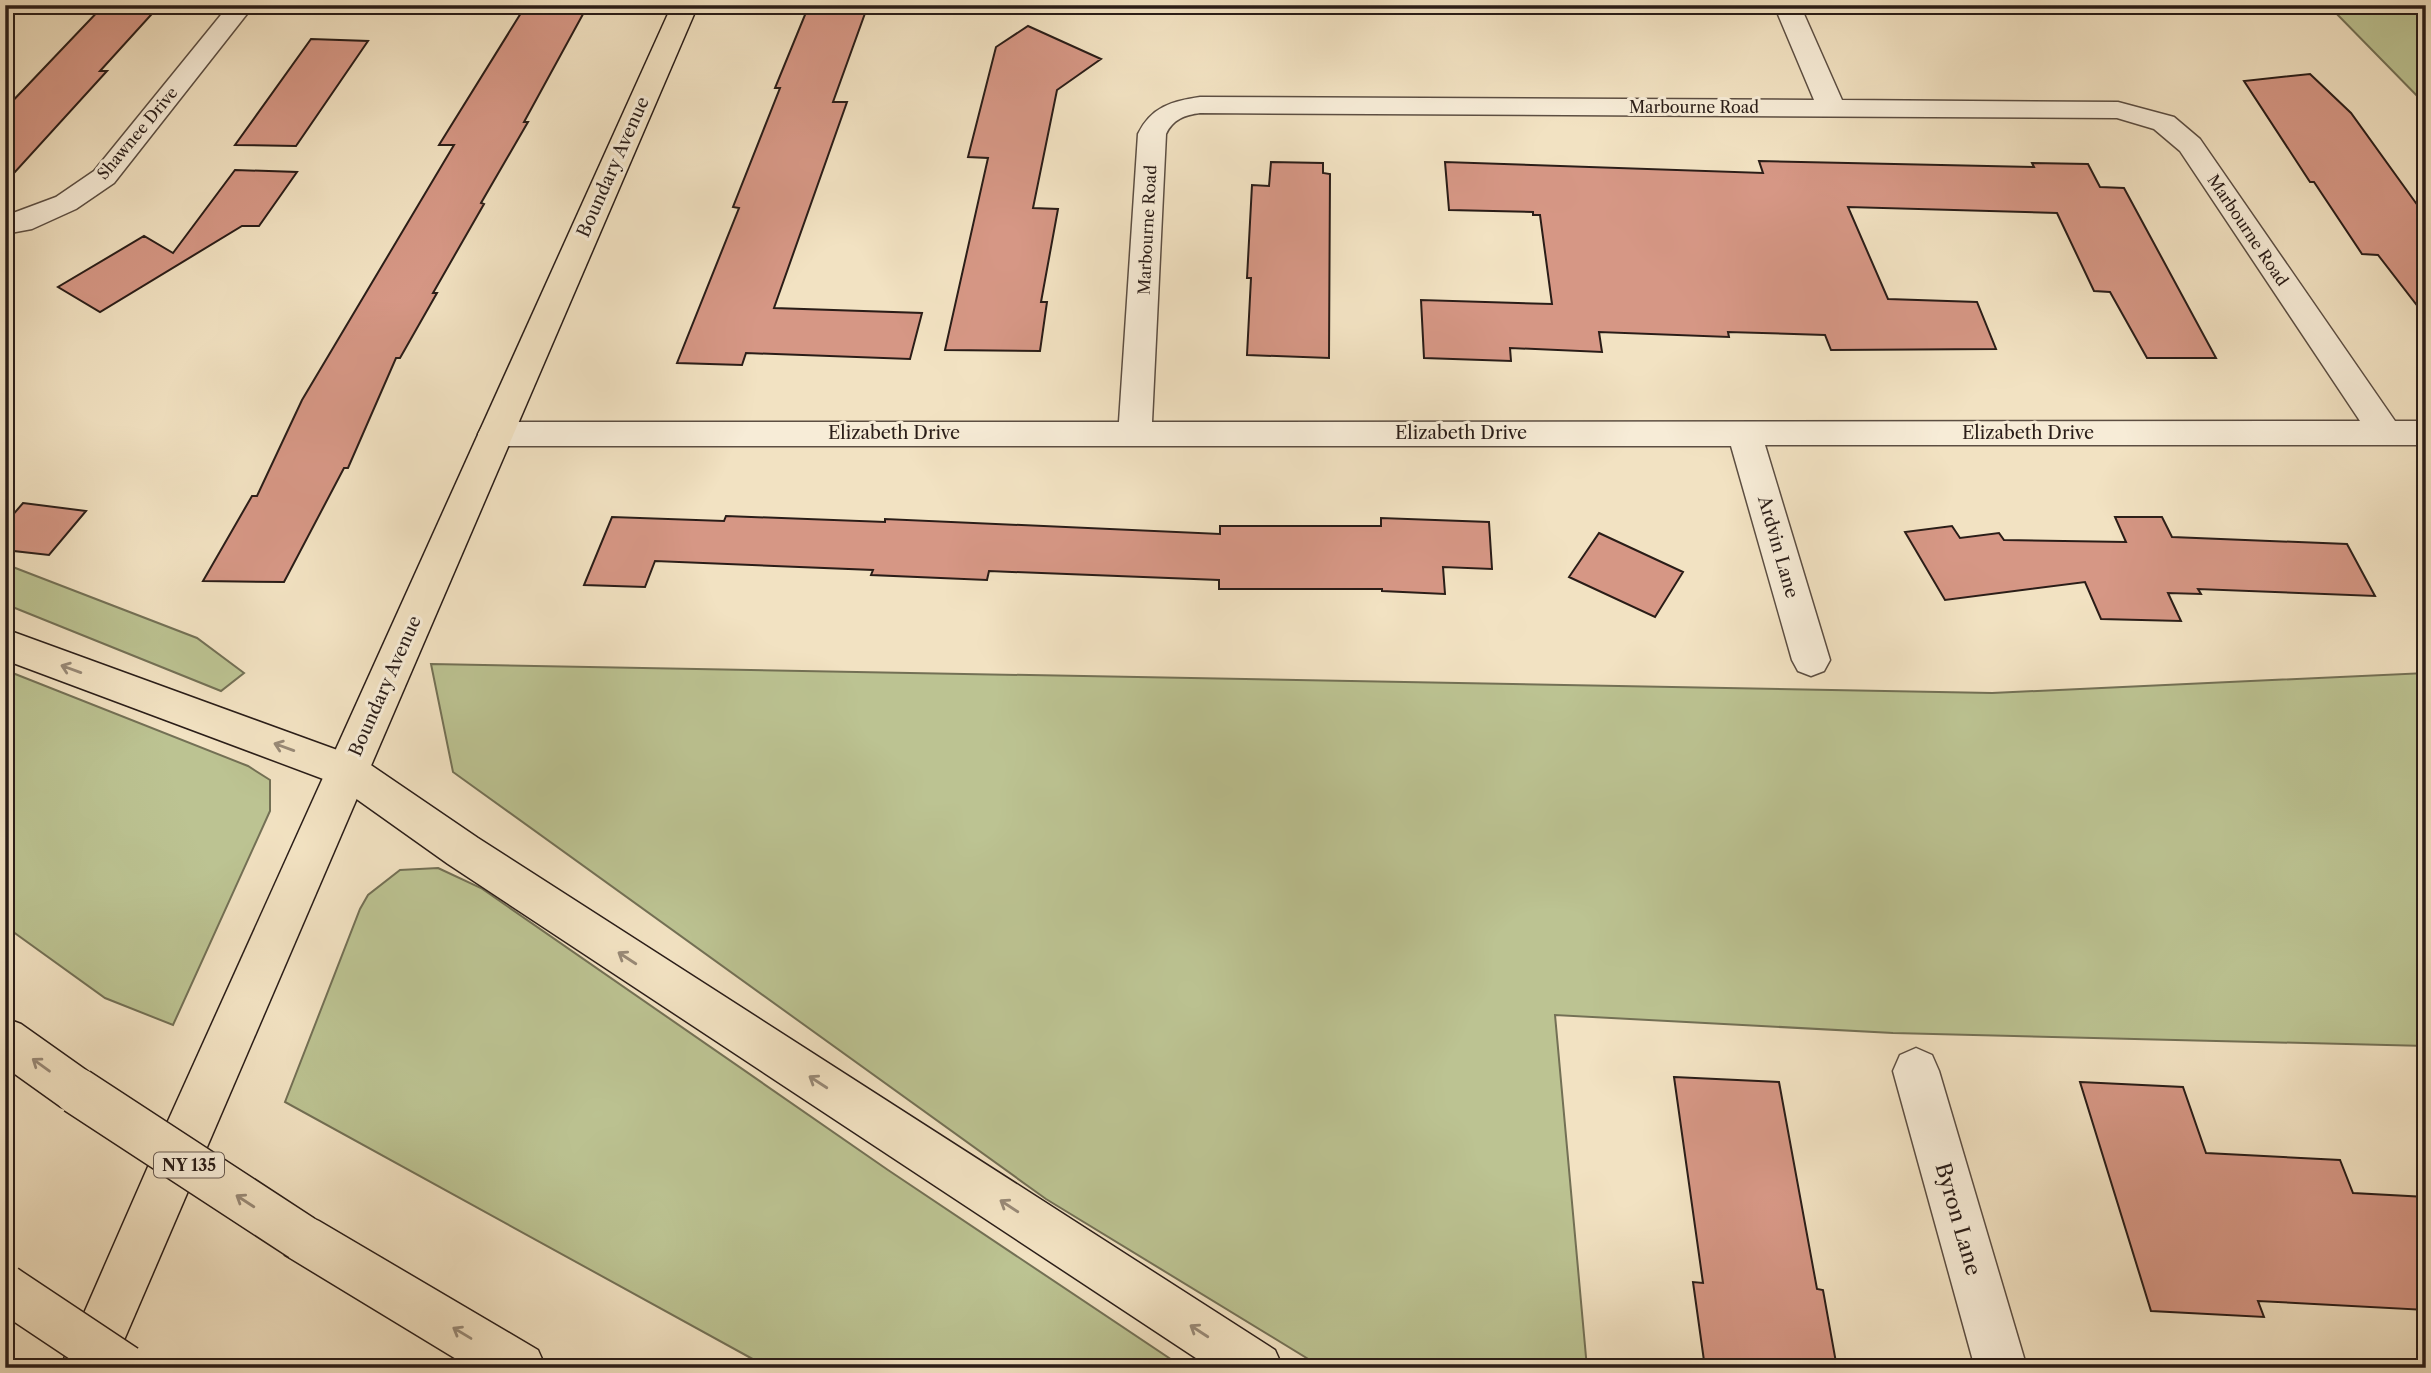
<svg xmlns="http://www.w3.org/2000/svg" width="2431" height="1373" viewBox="0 0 2431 1373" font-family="'Libre Caslon Text',serif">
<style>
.green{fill:#bcc392;stroke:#737055;stroke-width:2}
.building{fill:#d69785;stroke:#2a1d18;stroke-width:2}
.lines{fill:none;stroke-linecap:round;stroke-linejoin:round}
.minor-casing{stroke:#5c4e42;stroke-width:3}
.major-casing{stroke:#2a1d18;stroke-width:3}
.highway-casing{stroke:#2a1d18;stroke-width:3}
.minor{fill:#f7ecd7;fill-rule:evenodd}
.major{fill:#f2e2c2;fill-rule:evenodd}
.highway{fill:#f2e2c2;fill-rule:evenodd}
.highway-bridge-casing{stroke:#2a1d18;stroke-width:49;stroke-linecap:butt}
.highway-bridge{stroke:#f2e2c2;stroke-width:46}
.oneway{stroke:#988976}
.labels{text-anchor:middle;stroke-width:6;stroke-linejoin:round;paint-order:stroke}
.far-street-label{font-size:16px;fill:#2a1d18;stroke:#f7ecd7}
.shield{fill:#f7ecd7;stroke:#685b51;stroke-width:2}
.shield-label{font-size:16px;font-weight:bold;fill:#2a1d18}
.street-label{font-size:18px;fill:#2a1d18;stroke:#f7ecd7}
.near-street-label{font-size:21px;fill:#2a1d18;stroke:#f7ecd7}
</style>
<rect width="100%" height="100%" fill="#f2e2c2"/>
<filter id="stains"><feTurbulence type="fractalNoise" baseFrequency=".00286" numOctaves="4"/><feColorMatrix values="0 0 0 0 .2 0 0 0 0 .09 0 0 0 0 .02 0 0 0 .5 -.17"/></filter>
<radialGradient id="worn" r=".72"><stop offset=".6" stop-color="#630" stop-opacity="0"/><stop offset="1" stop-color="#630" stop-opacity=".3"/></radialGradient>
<path class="green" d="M 2328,5 L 2426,5 L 2426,105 Z
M 5,564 L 197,638 L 244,673 L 221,691 L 5,604 Z
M 431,664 L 1992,693 L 2426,673 L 2426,1046 L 1893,1033 L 1555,1015 L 1587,1368 L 1323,1368 L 1046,1199 L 453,772 Z
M 5,670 L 248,766 L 270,780 L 270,811 L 173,1025 L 105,998 L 5,926 Z
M 438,868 L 481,888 L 888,1170 L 1184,1368 L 769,1368 L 285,1102 L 360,909 L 368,895 L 400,870 Z"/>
<path class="building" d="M 104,5 L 160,5 L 100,71 L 107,71 L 5,183 L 5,109 Z
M 526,5 L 588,5 L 524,122 L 528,122 L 481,203 L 484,204 L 433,293 L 437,293 L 400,358 L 396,358 L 348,468 L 344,468 L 284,582 L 203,581 L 252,496 L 257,496 L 302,400 L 454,145 L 439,145 Z
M 809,5 L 868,5 L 833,102 L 847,102 L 774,308 L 922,313 L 910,359 L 746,353 L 742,365 L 677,363 L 739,208 L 733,207 L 780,88 L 775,88 Z
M 1028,26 L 1101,59 L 1057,90 L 1033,208 L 1058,209 L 1041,302 L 1047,302 L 1040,351 L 945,350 L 988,158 L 968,157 L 996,47 Z
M 311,39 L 368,41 L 296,146 L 235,145 Z
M 2310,74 L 2351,113 L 2426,217 L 2426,317 L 2378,255 L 2362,254 L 2314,182 L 2310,182 L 2244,81 Z
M 1759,161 L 2034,167 L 2032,163 L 2088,164 L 2100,187 L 2124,188 L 2216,358 L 2147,358 L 2110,292 L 2094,291 L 2057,213 L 1848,207 L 1888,299 L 1977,302 L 1996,349 L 1831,350 L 1825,335 L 1728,332 L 1729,337 L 1599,332 L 1602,352 L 1510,348 L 1511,361 L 1424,358 L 1421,300 L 1552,304 L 1540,215 L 1533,215 L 1533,212 L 1449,210 L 1445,162 L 1763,173 Z
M 1271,162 L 1323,163 L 1323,173 L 1330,174 L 1329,358 L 1247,355 L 1251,278 L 1247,278 L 1252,185 L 1269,186 Z
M 235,170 L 297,172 L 259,226 L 242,226 L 100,312 L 58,287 L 144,236 L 173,253 Z
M 23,503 L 86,511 L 49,555 L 5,550 L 5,524 Z
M 726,516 L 885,522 L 885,519 L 1220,534 L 1220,526 L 1381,526 L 1381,518 L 1489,522 L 1492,569 L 1443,567 L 1445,594 L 1382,591 L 1382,589 L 1219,589 L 1219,580 L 989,571 L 987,580 L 871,575 L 873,570 L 655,561 L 645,587 L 584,585 L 612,517 L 724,521 Z
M 2115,517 L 2162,517 L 2172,537 L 2347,544 L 2375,596 L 2198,589 L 2201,594 L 2168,593 L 2181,621 L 2101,619 L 2085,582 L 1945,600 L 1905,532 L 1952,526 L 1960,538 L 1999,533 L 2004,540 L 2126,542 Z
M 1599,533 L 1683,572 L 1655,617 L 1569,577 Z
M 1674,1077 L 1779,1082 L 1817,1289 L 1823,1290 L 1837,1368 L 1705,1368 L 1693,1282 L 1703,1283 Z
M 2080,1082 L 2183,1087 L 2206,1153 L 2340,1160 L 2353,1193 L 2426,1197 L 2426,1310 L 2258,1301 L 2264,1317 L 2151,1311 Z"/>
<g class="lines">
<defs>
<path id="minor" d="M 229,5 L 254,5 L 114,183 L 76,209 L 32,229 L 5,234 L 5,216 L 56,197 L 94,171 Z
M 1774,5 L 1800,5 L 1842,100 L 2118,102 L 2174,117 L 2200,139 L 2395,421 L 2426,421 L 2426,445 L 1765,445 L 1830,660 L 1824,671 L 1811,676 L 1798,671 L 1792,660 L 1731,446 L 495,446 L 483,443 L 478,434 L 483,425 L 495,422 L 1119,422 L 1138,134 C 1151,107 1172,101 1200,97 L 1814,100 ZM 1200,113 L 2117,118 L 2154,129 L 2180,151 L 2360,421 L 1152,422 L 1166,134 C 1173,119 1185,115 1200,113 Z
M 1916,1048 L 1932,1055 L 1939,1071 L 2027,1368 L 1975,1368 L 1893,1071 L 1900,1055 Z"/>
<path id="major" d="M 672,5 L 698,5 L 112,1368 L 60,1368 L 168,1121 Z"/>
<path id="highway" d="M 5,629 L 362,759 L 478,838 L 1275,1350 L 1283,1368 L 1211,1368 L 448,864 L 334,783 L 5,660 Z
M 5,1018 L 21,1024 L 93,1075 L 100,1091 L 93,1107 L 77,1114 L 61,1107 L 5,1067 Z
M 302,1213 L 319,1221 L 538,1350 L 546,1368 L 471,1368 L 285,1255 L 277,1238 L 285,1221 Z"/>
</defs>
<use href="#minor" class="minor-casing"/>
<use href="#major" class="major-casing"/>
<use href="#highway" class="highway-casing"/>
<use href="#minor" class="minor"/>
<use href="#major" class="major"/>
<use href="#highway" class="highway"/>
<defs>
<path id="highway-bridge" d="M 77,1091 L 302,1238
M 5,1288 L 125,1368"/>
</defs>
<use href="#highway-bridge" class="highway-bridge-casing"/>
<use href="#highway-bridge" class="highway-bridge"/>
</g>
<defs><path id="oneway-shaft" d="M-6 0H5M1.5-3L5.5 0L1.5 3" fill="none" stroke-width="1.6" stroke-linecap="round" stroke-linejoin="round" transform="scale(1.75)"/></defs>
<g class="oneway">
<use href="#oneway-shaft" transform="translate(71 669) rotate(-160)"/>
<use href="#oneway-shaft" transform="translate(284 747) rotate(-160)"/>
<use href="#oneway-shaft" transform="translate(627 958) rotate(-147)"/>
<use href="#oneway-shaft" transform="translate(41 1065) rotate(-144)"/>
<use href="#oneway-shaft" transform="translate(818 1082) rotate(-147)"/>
<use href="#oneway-shaft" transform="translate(245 1201) rotate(-147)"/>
<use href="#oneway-shaft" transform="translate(1009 1206) rotate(-147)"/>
<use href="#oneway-shaft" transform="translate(1199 1331) rotate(-147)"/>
<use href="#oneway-shaft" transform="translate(462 1333) rotate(-149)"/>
</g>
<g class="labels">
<g class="far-street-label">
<text x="1694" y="113">Marbourne Road</text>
<text transform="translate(137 133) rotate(-50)" y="6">Shawnee Drive</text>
<text transform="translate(1147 230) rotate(-87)" y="6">Marbourne Road</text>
<text transform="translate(2248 230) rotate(56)" y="6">Marbourne Road</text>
</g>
<rect class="shield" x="154" y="1152.5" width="70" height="25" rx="5"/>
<g class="shield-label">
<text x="189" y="1171">NY 135</text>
</g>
<g class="street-label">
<text transform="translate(613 167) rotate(-66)" y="6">Boundary Avenue</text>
<text x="894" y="439">Elizabeth Drive</text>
<text x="1461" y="439">Elizabeth Drive</text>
<text x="2028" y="439">Elizabeth Drive</text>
<text transform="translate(1778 547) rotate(74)" y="6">Ardvin Lane</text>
<text transform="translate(385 686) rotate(-66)" y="6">Boundary Avenue</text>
</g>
<g class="near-street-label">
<text transform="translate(1958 1219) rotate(74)" y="7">Byron Lane</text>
</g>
</g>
<rect width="2431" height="1373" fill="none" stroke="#f2e2c2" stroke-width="28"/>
<rect x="7" y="7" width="2417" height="1359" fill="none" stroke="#2a1d18" stroke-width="3.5"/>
<rect x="14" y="14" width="2403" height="1345" fill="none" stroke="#2a1d18" stroke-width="2"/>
<rect width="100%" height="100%" filter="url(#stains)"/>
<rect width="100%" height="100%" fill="url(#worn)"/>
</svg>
